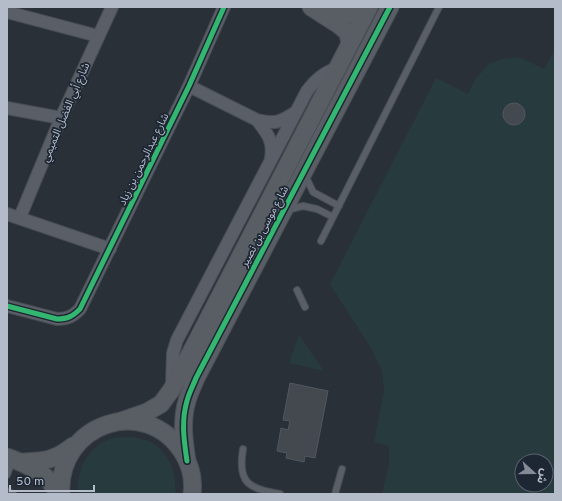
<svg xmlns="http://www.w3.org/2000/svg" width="562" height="501" viewBox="0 0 562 501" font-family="Overpass,'Noto Sans Arabic',sans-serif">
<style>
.green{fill:#273a3e;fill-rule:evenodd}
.building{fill:#444950;stroke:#52575f}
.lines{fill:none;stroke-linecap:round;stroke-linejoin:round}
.lane-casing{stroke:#484c53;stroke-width:8}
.street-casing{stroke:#484c53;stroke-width:14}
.secondary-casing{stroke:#484c53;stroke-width:19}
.lane{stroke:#5a5e66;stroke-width:6}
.street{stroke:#5a5e66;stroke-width:12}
.secondary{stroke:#595d64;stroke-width:17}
.cycleway-casing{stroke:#1d2633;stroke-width:8}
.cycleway{stroke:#33b770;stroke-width:5}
.labels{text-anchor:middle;stroke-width:3.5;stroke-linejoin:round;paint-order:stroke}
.street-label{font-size:11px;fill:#b4bcc9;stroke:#1d2633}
</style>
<rect width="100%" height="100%" fill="#2a3038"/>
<path class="green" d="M 555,50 L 555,494 L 382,494 L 389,465 L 389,446 L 374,442 L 384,391 L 382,371 L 371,348 L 333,289 L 330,284 L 436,78 L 468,94 L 476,78 L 488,65 L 502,59 L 519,57 L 544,69 ZM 522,461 L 546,461 L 546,485 L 522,485 Z
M 299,335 L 324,371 L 289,363 Z
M 132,437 C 137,438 143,439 148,441 C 168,450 178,474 175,494 L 78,494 C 76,471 88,444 114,438 C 119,437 126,437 132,437 Z"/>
<path class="building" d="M503 114a11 11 0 1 1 22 0a11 11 0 1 1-22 0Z
M 290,383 L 328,391 L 315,458 L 305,456 L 304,462 L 286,458 L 287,453 L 277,451 L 281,428 L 288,430 L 290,421 L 283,420 Z"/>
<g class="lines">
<defs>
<path id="lane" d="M 305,175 L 313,192 L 339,206
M 287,210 L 303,206 L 317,209 L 333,217
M 321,241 L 439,7
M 297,290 L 305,307
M 243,449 C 237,485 250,488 280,494
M 7,475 L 12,461
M 7,491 L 13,494
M 335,494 L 342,469"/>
<path id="street" d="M 7,12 L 98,36
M 189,86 L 257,120 C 276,124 279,123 296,112
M 7,108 L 61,118
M 257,120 C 267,133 274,141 271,158
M 7,214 L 110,249
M 20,217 L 61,118 L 112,7
M 7,306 L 57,319 C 68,319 73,316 80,309 L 189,86 L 224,7
M 172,385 L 173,353 L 177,340 L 307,91 C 317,78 323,74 338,67"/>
<path id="secondary" d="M 311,7 L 339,25 L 348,33 L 350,44
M 324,12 C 342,15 350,18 366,7
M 121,421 L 147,412 L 161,404 L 172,389 L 369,7
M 7,457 C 21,462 42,471 51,483 C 54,486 56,490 58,494
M 187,461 C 184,441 181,421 187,401 C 189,393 193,386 196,378 L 390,7
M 22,462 C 46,461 53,461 73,446
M 61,494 C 57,424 145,393 183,453 C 191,466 194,479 192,494"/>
</defs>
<use href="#lane" class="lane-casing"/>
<use href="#street" class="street-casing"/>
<use href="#secondary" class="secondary-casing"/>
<use href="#lane" class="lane"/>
<use href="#street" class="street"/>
<use href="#secondary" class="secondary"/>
<defs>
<path id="cycleway" d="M 7,306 L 57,319 C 68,319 73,316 80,309 L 189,86 L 224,7
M 187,461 C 184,441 181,421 187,401 C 189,393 193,386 196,378 L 390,7"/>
</defs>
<use href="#cycleway" class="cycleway-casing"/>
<use href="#cycleway" class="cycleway"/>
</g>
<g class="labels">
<g class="street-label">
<text transform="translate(65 112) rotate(-67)" y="4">شارع أبي الفضل التميمي</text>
<text transform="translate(143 159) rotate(-64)" y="4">شارع عبدالرحمن بن زياد</text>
<text transform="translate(264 226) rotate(-62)" y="4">شارع موسى بن نصير</text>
</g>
</g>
<rect width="562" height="501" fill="none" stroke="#b4bcc9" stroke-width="16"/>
<g transform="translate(534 473) rotate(111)"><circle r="19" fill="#1d2633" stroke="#59626f"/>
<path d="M0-3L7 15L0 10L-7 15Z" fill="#848b96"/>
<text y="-6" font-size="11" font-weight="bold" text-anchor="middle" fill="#b4bcc9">ش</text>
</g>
<path d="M10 485v6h84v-6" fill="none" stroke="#b4bcc9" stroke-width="2"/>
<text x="16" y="485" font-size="12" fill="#b4bcc9" stroke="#1d2633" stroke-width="3" paint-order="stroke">50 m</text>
</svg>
